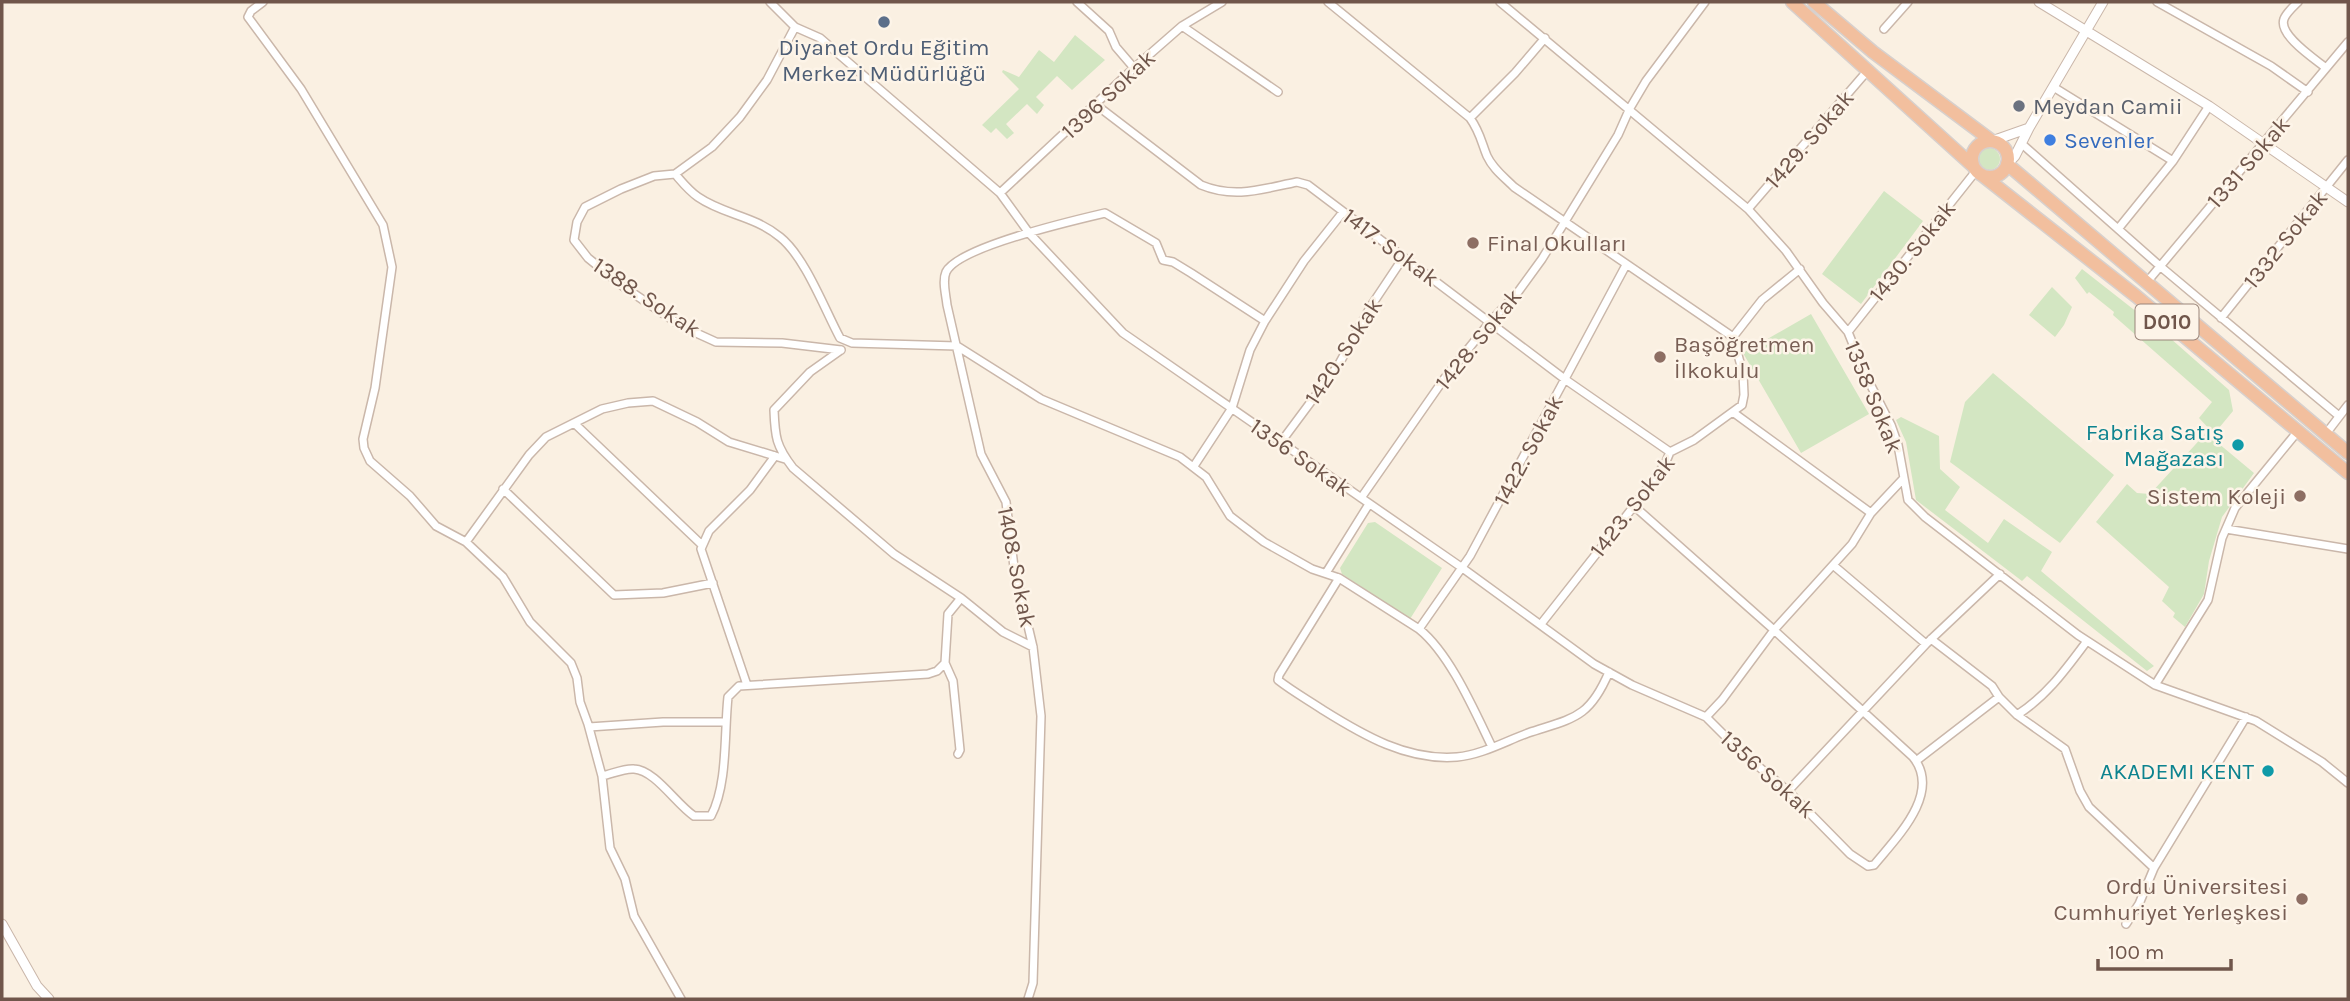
<svg xmlns="http://www.w3.org/2000/svg" width="2350" height="1001" viewBox="0 0 2350 1001" font-family="Karla,sans-serif">
<style>
.green{fill:#d3e6c2}
.lines{fill:none;stroke-linecap:round;stroke-linejoin:round}
.minor-casing{stroke:#cab7aa;stroke-width:10}
.tertiary-casing{stroke:#cab7aa;stroke-width:11}
.trunk-casing{stroke:#d7d0cd;stroke-width:15}
.minor{stroke:#fff;stroke-width:7}
.tertiary{stroke:#fff;stroke-width:9}
.trunk{stroke:#f2bf9e;stroke-width:12}
.service-dot{fill:#5c6f8a;stroke:#fdf4e8;stroke-width:2.5}
.worship-dot{fill:#6b7280;stroke:#fdf4e8;stroke-width:2.5}
.shop-dot{fill:#3f7fe0;stroke:#fdf4e8;stroke-width:2.5}
.education-dot{fill:#8d6e63;stroke:#fdf4e8;stroke-width:2.5}
.culture-dot{fill:#0f9aa8;stroke:#fdf4e8;stroke-width:2.5}
.labels{text-anchor:middle;stroke-width:5;stroke-linejoin:round;paint-order:stroke}
.shield{fill:#fdf4e8;stroke:#9a857a;stroke-width:2}
.shield-label{font-size:21px;font-weight:bold;fill:#70564b}
.service-label{font-size:23px;fill:#4e5e75;stroke:#fdf4e8}
.street-label{font-size:23px;fill:#70564b;stroke:#fdf4e8}
.worship-label{font-size:23px;fill:#5b616d;stroke:#fdf4e8;text-anchor:start}
.shop-label{font-size:23px;fill:#366cbe;stroke:#fdf4e8;text-anchor:start}
.education-label{font-size:23px;fill:#785e54;stroke:#fdf4e8;text-anchor:start}
.culture-label{font-size:23px;fill:#0d838f;stroke:#fdf4e8;text-anchor:end}
</style>
<rect width="100%" height="100%" fill="#faf0e2"/>
<path class="green" d="M 1075,35 L 1105,60 L 1072,90 L 1057,76 L 1036,97 L 1044,105 L 1037,114 L 1027,104 L 1006,124 L 1014,133 L 1007,139 L 996,128 L 991,133 L 982,125 L 1019,89 L 1002,72 L 1003,70 L 1019,77 L 1039,50 L 1054,62 Z
M1978 159a11 11 0 1 1 22 0a11 11 0 1 1-22 0Z
M 1884,191 L 1923,221 L 1861,304 L 1822,274 Z
M 2082,269 L 2170,338 L 2229,390 L 2233,411 L 2214,434 L 2199,418 L 2212,402 L 2113,315 L 2114,312 L 2089,292 L 2087,294 L 2075,278 Z
M 2052,287 L 2072,307 L 2064,325 L 2055,337 L 2029,315 Z
M 1811,314 L 1869,414 L 1801,453 L 1743,353 Z
M 1993,373 L 2114,475 L 2060,543 L 1950,462 L 1965,402 Z
M 1901,417 L 1939,436 L 1940,469 L 1960,487 L 1945,510 L 1988,543 L 2004,519 L 2052,552 L 2041,571 L 2154,666 L 2147,671 L 2027,576 L 2022,581 L 1916,500 L 1906,442 L 1896,420 Z
M 2206,433 L 2254,473 L 2222,517 L 2209,561 L 2204,594 L 2185,627 L 2173,617 L 2175,613 L 2162,601 L 2169,587 L 2096,522 L 2127,484 L 2137,493 L 2150,494 Z
M 1375,522 L 1442,568 L 1410,619 L 1342,574 L 1340,568 L 1368,523 Z"/>
<g class="lines">
<defs>
<path id="minor" d="M 263,2 L 251,11 L 248,17 L 301,89 L 383,225 L 392,267 L 375,388 L 363,439 L 364,448 L 370,461 L 410,496 L 436,526 L 466,542 L 503,577 L 530,622 L 571,663 L 577,678 L 580,702 L 588,724 L 602,776 L 610,848 L 625,879 L 634,916 L 681,999
M 770,2 L 795,27 L 820,38 L 1000,193 L 1029,233 L 1123,333 L 1461,567 L 1594,664 L 1632,685 L 1706,717 L 1741,752 L 1788,791 L 1850,854 L 1868,866 L 1874,865 C 1897,837 1942,793 1913,757 L 1774,630 L 1722,700 L 1706,717
M 1077,2 L 1109,31 L 1116,47 L 1134,68
M 1328,2 L 1470,118 C 1480,132 1481,141 1487,156 C 1493,169 1504,177 1514,187 L 1733,337
M 1500,2 L 1748,209 L 1786,251 L 1823,303 L 1848,332 L 1865,374 L 1891,425 L 1898,445 L 1908,500 L 1925,517 L 2078,635 L 2155,685 L 2256,721 L 2322,762 L 2348,783
M 2157,2 L 2271,66 L 2308,92
M 2298,2 C 2293,7 2286,13 2284,19 C 2278,35 2315,59 2326,68
M 1182,26 L 1278,92
M 795,27 L 767,80 L 740,117 L 712,147 L 675,174 L 654,176 L 621,189 L 585,207 L 577,222 L 574,240 L 588,258 L 624,287 L 683,327 L 716,342 L 782,343 L 841,350
M 1884,29 L 1908,2
M 2055,88 L 2173,161
M 1095,104 L 1201,185 C 1235,199 1262,189 1297,182 L 1308,185 L 1566,380 L 1670,452
M 1470,118 L 1515,73 L 1545,38
M 2022,144 L 2161,267 L 2339,416
M 675,174 C 682,182 689,191 698,197 C 724,215 753,215 780,237 C 805,257 824,308 840,338 L 852,343 L 957,346 L 1041,399 L 1180,457 L 1206,477 L 1230,516 L 1264,542 L 1312,569 L 1339,578 L 1419,629 C 1450,654 1474,710 1492,747
M 1000,193 L 1134,68 L 1182,26 L 1222,2
M 1748,209 L 1869,69
M 2118,229 L 2173,161 L 2209,106
M 2147,282 L 2348,42
M 2221,318 L 2348,160
M 1848,332 L 1976,171
M 841,350 L 810,372 L 774,410 C 775,437 776,446 793,468 L 894,554 L 961,598 L 1003,632 L 1033,647
M 1734,413 L 1871,513
M 574,423 L 702,545
M 2325,435 L 2348,405
M 1281,442 L 1339,364 L 1371,306 L 1403,258
M 1194,466 L 1232,408 L 1250,350 L 1265,321 L 1304,261 L 1343,212
M 503,489 L 614,595 L 663,593 L 713,583
M 1361,498 L 1444,379 L 1490,322 L 1518,292 L 1542,259 L 1618,135 L 1630,108 L 1646,81 L 1705,2
M 1634,506 L 1774,630 L 1852,544 L 1871,513 L 1903,479
M 2226,529 L 2348,549
M 466,542 L 529,455 L 546,437 L 602,409 L 628,403 L 653,401 L 697,422 L 729,442 L 785,459
M 1833,565 L 1926,644
M 1326,573 L 1369,504
M 1339,578 L 1279,675 L 1278,680 C 1292,691 1308,700 1323,710 C 1363,735 1407,761 1457,757 C 1481,755 1506,741 1528,733 C 1573,718 1589,719 1609,672
M 1541,624 L 1634,506 L 1665,464 L 1670,452 L 1694,440 L 1742,405 L 1744,395 L 1743,373 L 1733,337 L 1762,300 L 1800,269
M 1419,629 L 1470,556 L 1626,265
M 1931,639 L 1992,686 L 1999,697 L 2017,715 L 2065,749 L 2080,791 L 2089,807 L 2154,868
M 945,663 L 953,681 L 960,750 L 958,754
M 747,685 L 701,549 L 709,531 L 750,490 L 775,456
M 2155,685 L 2208,600 L 2222,538 L 2235,508 L 2298,431
M 2017,715 C 2047,696 2066,669 2087,641
M 589,727 L 663,722 L 725,722
M 1916,761 L 1999,697
M 602,776 C 612,774 624,768 634,769 C 655,770 676,804 694,816 L 711,816 C 728,784 724,733 728,697 L 739,686 L 928,674 L 937,671 L 945,663 L 948,614 L 961,598
M 1788,791 L 1926,644 L 2000,574
M 2126,924 L 2139,904 L 2154,868 L 2246,717
M 1028,999 L 1033,983 L 1041,716 L 1033,647 L 1014,567 L 1006,502 L 981,454 L 947,305 C 946,295 942,281 946,272 C 958,247 1075,220 1105,213 L 1156,243 L 1163,260 L 1173,262 L 1191,273 L 1265,321"/>
<path id="tertiary" d="M 2039,2 L 2209,106 L 2348,202
M 2029,128 L 2103,2
M 1992,141 L 2029,128 L 2015,156 L 2007,164
M 2,924 L 37,986 L 49,999"/>
<path id="trunk" d="M 1792,2 L 1973,166
M 1814,2 L 1873,52 L 1992,141
M1972 159a18 18 0 1 1 36 0a18 18 0 1 1-36 0Z
M 2007,164 L 2348,453
M 1982,175 L 2136,296 L 2348,473"/>
</defs>
<use href="#minor" class="minor-casing"/>
<use href="#tertiary" class="tertiary-casing"/>
<use href="#trunk" class="trunk-casing"/>
<use href="#minor" class="minor"/>
<use href="#tertiary" class="tertiary"/>
<use href="#trunk" class="trunk"/>
</g>
<circle class="service-dot" cx="884" cy="22" r="7"/>
<circle class="worship-dot" cx="2019" cy="106" r="7"/>
<circle class="shop-dot" cx="2050" cy="140" r="7"/>
<g class="education-dot">
<circle cx="1473" cy="243" r="7"/>
<circle cx="1660" cy="357" r="7"/>
<circle cx="2300" cy="496" r="7"/>
<circle cx="2302" cy="899" r="7"/>
</g>
<g class="culture-dot">
<circle cx="2238" cy="445" r="7"/>
<circle cx="2268" cy="771" r="7"/>
</g>
<g class="labels">
<rect class="shield" x="2135.5" y="304.5" width="63" height="35" rx="5"/>
<g class="shield-label">
<text x="2167" y="329">D010</text>
</g>
<g class="service-label">
<text x="884" y="55">Diyanet Ordu Eğitim<tspan x="884" dy="26">Merkezi Müdürlüğü</tspan></text>
</g>
<g class="street-label">
<text transform="translate(1108 94) rotate(-43)" y="8">1396 Sokak</text>
<text transform="translate(1809 139) rotate(-49)" y="8">1429. Sokak</text>
<text transform="translate(2248 162) rotate(-49)" y="8">1331 Sokak</text>
<text transform="translate(2285 239) rotate(-51)" y="8">1332 Sokak</text>
<text transform="translate(1391 247) rotate(37)" y="8">1417. Sokak</text>
<text transform="translate(1912 251) rotate(-51)" y="8">1430. Sokak</text>
<text transform="translate(647 297) rotate(34)" y="8">1388. Sokak</text>
<text transform="translate(1478 339) rotate(-51)" y="8">1428. Sokak</text>
<text transform="translate(1343 351) rotate(-57)" y="8">1420. Sokak</text>
<text transform="translate(1874 397) rotate(68)" y="8">1358 Sokak</text>
<text transform="translate(1528 450) rotate(-62)" y="8">1422. Sokak</text>
<text transform="translate(1301 457) rotate(35)" y="8">1356 Sokak</text>
<text transform="translate(1632 506) rotate(-52)" y="8">1423. Sokak</text>
<text transform="translate(1017 567) rotate(79)" y="8">1408. Sokak</text>
<text transform="translate(1768 774) rotate(42)" y="8">1356 Sokak</text>
</g>
<g class="worship-label">
<text x="2033" y="114">Meydan Camii</text>
</g>
<g class="shop-label">
<text x="2064" y="148">Sevenler</text>
</g>
<g class="education-label">
<text x="1487" y="251">Final Okulları</text>
<text x="1674" y="352">Başöğretmen<tspan x="1674" dy="26">İlkokulu</tspan></text>
<text x="2286" y="504" text-anchor="end">Sistem Koleji</text>
<text x="2288" y="894" text-anchor="end">Ordu Üniversitesi<tspan x="2288" dy="26">Cumhuriyet Yerleşkesi</tspan></text>
</g>
<g class="culture-label">
<text x="2224" y="440">Fabrika Satış<tspan x="2224" dy="26">Mağazası</tspan></text>
<text x="2254" y="779">AKADEMI KENT</text>
</g>
</g>
<rect width="2350" height="1001" fill="none" stroke="#70564b" stroke-width="7"/>
<path d="M2098 959v10h133v-10" fill="none" stroke="#70564b" stroke-width="3.5"/>
<text x="2108" y="959" font-size="21" fill="#70564b" stroke="#fdf4e8" stroke-width="5" paint-order="stroke">100 m</text>
</svg>
